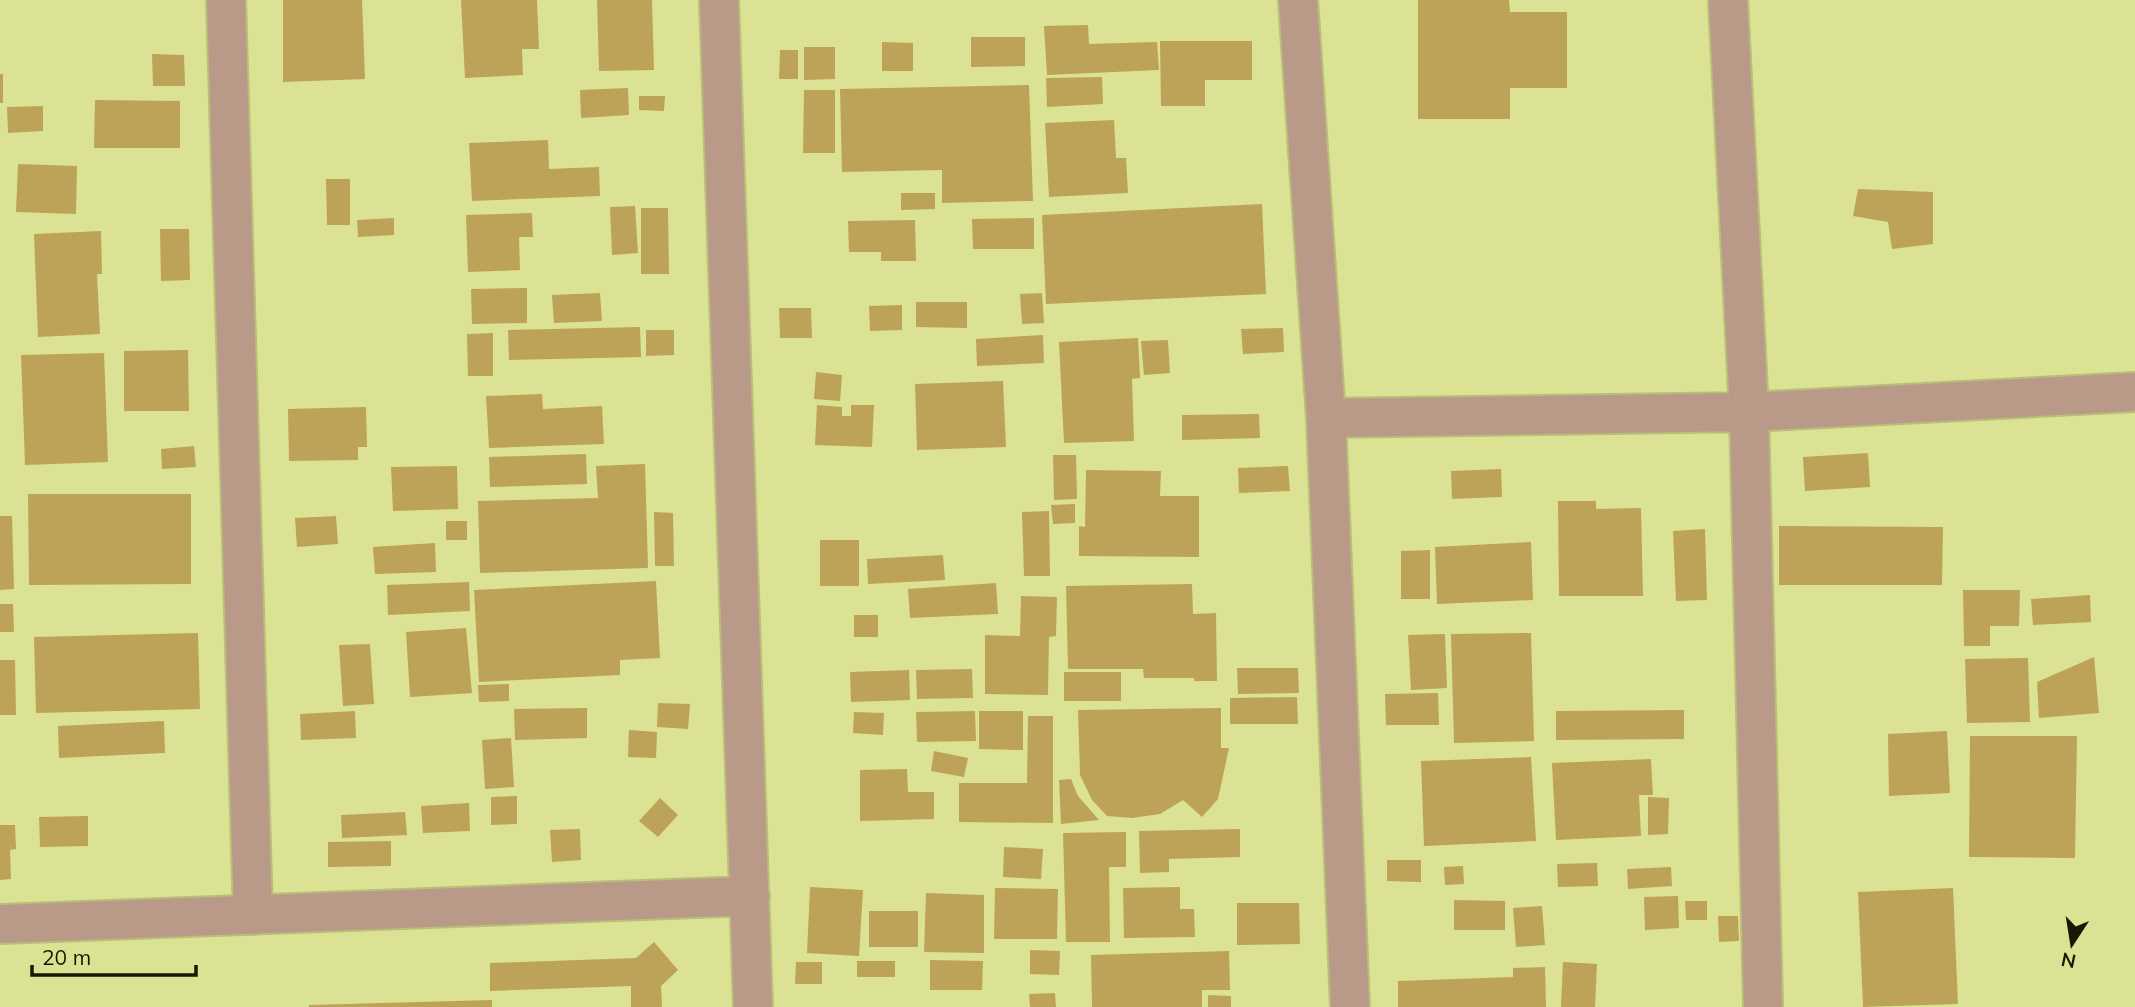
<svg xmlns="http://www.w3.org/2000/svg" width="2135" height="1007" viewBox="0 0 2135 1007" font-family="Mulish,sans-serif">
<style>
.building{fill:#bca357}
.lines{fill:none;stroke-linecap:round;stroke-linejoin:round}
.minor-casing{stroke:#b9be79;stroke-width:42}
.minor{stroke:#b99a88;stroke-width:38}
</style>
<rect width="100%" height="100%" fill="#dce294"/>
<path class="building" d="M 283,0 L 362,0 L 365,79 L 283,82 Z
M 461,0 L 537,0 L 539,49 L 522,49 L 523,75 L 465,78 Z
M 597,0 L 652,0 L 654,70 L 599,71 Z
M 1418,0 L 1509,0 L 1510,12 L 1567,12 L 1567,88 L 1510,88 L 1510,119 L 1418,119 Z
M 1088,25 L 1089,44 L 1157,42 L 1159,70 L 1047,75 L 1044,26 Z
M 971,37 L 1025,37 L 1025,66 L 971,67 Z
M 1160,41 L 1252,41 L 1252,80 L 1205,80 L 1205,106 L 1161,106 Z
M 882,42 L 913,43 L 913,71 L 882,71 Z
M 804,47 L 835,47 L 835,79 L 804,80 Z
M 780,50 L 798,50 L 798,79 L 779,79 Z
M 152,54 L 184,55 L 185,86 L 153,86 Z
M 0,74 L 3,74 L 3,103 L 0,103 Z
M 1102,77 L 1103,104 L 1047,107 L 1046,78 Z
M 1029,85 L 1033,201 L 942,203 L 942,170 L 842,172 L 840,89 Z
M 628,88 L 629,115 L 581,118 L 580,90 Z
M 804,90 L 835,90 L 835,153 L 803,153 Z
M 639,96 L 665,96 L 664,111 L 639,110 Z
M 95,100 L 180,101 L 180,148 L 94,148 Z
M 43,106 L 43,131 L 8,133 L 7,107 Z
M 1114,120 L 1116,158 L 1126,158 L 1128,193 L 1049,197 L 1045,123 Z
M 548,140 L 549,169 L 599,167 L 600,196 L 472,201 L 469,143 Z
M 18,164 L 77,166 L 76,214 L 16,212 Z
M 326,179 L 350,179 L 350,225 L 327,225 Z
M 1858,189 L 1933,192 L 1933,244 L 1892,249 L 1888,222 L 1853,216 Z
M 901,193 L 935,193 L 935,209 L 901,210 Z
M 1262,204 L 1266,294 L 1046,304 L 1042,215 Z
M 635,206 L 638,253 L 612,255 L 610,207 Z
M 641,208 L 668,208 L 669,274 L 641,274 Z
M 532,213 L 533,237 L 519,237 L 520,270 L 468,272 L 466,215 Z
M 394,218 L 394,235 L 358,237 L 357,220 Z
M 1034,218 L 1034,249 L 973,249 L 972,219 Z
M 915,220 L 916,261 L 881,261 L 881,252 L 849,252 L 848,221 Z
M 160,229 L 189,229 L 190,280 L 161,281 Z
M 101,231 L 102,274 L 97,274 L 100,334 L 38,337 L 34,234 Z
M 527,288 L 527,323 L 472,324 L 471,289 Z
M 600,293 L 602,321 L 554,323 L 552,295 Z
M 1042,293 L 1044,323 L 1022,324 L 1020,294 Z
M 916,302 L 967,302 L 967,328 L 916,327 Z
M 902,305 L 902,330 L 870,331 L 869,306 Z
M 779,308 L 811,308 L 812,338 L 780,338 Z
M 640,327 L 641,357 L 509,360 L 508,330 Z
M 1283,328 L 1284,352 L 1243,354 L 1241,329 Z
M 646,330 L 674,330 L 674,355 L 646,356 Z
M 493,333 L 493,376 L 468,376 L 467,334 Z
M 1043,335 L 1044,363 L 977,366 L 976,339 Z
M 1138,338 L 1140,378 L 1132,379 L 1134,441 L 1064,443 L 1059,342 Z
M 1168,340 L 1170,373 L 1144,375 L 1141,341 Z
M 188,350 L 189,411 L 124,411 L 124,351 Z
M 104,353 L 108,462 L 25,465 L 21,355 Z
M 816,372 L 842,375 L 840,401 L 814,399 Z
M 1003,381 L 1006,447 L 917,450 L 915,384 Z
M 542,394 L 543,409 L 602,406 L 604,444 L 489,448 L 486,396 Z
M 817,405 L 842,407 L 842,416 L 851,416 L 851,405 L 874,405 L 872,447 L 815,445 Z
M 366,407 L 367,447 L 358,447 L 358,460 L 289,461 L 288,409 Z
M 1259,414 L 1260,438 L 1182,440 L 1182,415 Z
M 194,446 L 196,467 L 162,469 L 161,449 Z
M 1868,453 L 1870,487 L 1805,491 L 1803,457 Z
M 586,454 L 587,484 L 490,487 L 489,457 Z
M 1053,455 L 1076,455 L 1077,499 L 1054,500 Z
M 645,464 L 648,568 L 480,573 L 478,501 L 598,498 L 596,466 Z
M 457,466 L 458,509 L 393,511 L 391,467 Z
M 1288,466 L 1290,491 L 1239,493 L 1238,468 Z
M 1501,469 L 1502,497 L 1452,499 L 1451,471 Z
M 1086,470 L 1161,471 L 1160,496 L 1199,496 L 1199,557 L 1079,556 L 1079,526 L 1085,527 Z
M 28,494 L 191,494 L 191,584 L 29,585 Z
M 1558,501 L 1596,501 L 1596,509 L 1641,508 L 1643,596 L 1559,596 Z
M 1075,504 L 1075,523 L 1053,524 L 1051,505 Z
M 1049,511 L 1050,576 L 1024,576 L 1022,512 Z
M 654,512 L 673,513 L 674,566 L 655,566 Z
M 0,516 L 12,516 L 14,589 L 0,590 Z
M 336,516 L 338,544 L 297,547 L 295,518 Z
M 446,521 L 467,521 L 467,540 L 446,540 Z
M 1779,526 L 1943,527 L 1942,585 L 1779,585 Z
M 1705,529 L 1707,600 L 1676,601 L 1673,531 Z
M 820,540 L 859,540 L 859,586 L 820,586 Z
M 1531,542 L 1533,600 L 1437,604 L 1435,547 Z
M 435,543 L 436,572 L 375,574 L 373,547 Z
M 1430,550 L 1430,599 L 1401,599 L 1401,551 Z
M 943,555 L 945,580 L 868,584 L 867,559 Z
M 656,581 L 660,658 L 620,660 L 620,675 L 479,682 L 474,590 Z
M 469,582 L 470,611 L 388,615 L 387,585 Z
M 996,583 L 998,614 L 910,618 L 908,589 Z
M 1192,584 L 1193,614 L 1216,613 L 1217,681 L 1194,681 L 1194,678 L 1144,678 L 1143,669 L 1068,669 L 1066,586 Z
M 1963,590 L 2020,590 L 2019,626 L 1990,626 L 1990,646 L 1964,646 Z
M 2090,595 L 2091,622 L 2033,625 L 2031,599 Z
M 1021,596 L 1057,597 L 1056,636 L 1049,637 L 1048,695 L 985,694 L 985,635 L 1020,636 Z
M 0,604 L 13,604 L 14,632 L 0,632 Z
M 854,615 L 878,615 L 878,637 L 854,637 Z
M 466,628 L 472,693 L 410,697 L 406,632 Z
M 198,633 L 200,709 L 36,713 L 34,637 Z
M 1531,633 L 1534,741 L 1454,743 L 1451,634 Z
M 1445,634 L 1447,688 L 1411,690 L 1408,635 Z
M 370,644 L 374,704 L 343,706 L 339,645 Z
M 2094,657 L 2099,713 L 2039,718 L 2037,682 Z
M 2028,658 L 2030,722 L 1967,723 L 1965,659 Z
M 0,660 L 15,660 L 16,715 L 0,715 Z
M 1237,668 L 1298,668 L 1299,693 L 1238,694 Z
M 972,669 L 973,698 L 917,699 L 916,670 Z
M 909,670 L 910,700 L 851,702 L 850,672 Z
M 1064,672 L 1121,672 L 1121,701 L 1064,701 Z
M 509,684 L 509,701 L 479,702 L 478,685 Z
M 1438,693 L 1439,725 L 1386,725 L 1385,694 Z
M 1297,697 L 1298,724 L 1230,724 L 1230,698 Z
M 658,703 L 690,704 L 688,729 L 657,727 Z
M 587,708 L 587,738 L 515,740 L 514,709 Z
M 1221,708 L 1221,748 L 1229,748 L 1218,799 L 1202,817 L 1183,800 L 1160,814 L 1132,818 L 1107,816 L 1092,800 L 1080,775 L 1078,710 Z
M 1684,710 L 1684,739 L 1556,740 L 1556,711 Z
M 355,711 L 356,738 L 301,740 L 300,714 Z
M 975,711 L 976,741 L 917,742 L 916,712 Z
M 979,711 L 1023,711 L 1023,750 L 979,749 Z
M 854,712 L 884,713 L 883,735 L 853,733 Z
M 1028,716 L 1053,716 L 1053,823 L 959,822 L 959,783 L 1027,783 Z
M 164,721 L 165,753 L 59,758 L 58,726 Z
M 629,730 L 657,732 L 656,758 L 628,757 Z
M 1947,731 L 1950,793 L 1889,796 L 1888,734 Z
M 1970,736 L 2077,736 L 2075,858 L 1969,857 Z
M 511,738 L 514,787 L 485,789 L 482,740 Z
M 934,751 L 968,758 L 964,777 L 931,771 Z
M 1531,757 L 1536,841 L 1424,846 L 1421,761 Z
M 1651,759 L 1653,795 L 1639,795 L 1641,836 L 1556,840 L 1552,763 Z
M 907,769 L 908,792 L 934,792 L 934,819 L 860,821 L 860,770 Z
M 1071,779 L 1078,796 L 1099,820 L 1061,824 L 1059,780 Z
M 517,796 L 517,824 L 491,825 L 491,797 Z
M 1648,797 L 1669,798 L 1668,834 L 1648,835 Z
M 660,798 L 678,815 L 658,837 L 639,821 Z
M 469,803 L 470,831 L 423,833 L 421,806 Z
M 405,812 L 407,835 L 342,838 L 341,815 Z
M 88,816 L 88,846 L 40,847 L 39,817 Z
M 0,825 L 15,825 L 16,849 L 10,850 L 11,879 L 0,880 Z
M 580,829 L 581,860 L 552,862 L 550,830 Z
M 1240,829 L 1240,857 L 1169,859 L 1169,872 L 1140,873 L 1139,831 Z
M 1126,832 L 1126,867 L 1109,867 L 1110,942 L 1066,942 L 1063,833 Z
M 391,841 L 391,866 L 328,867 L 328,842 Z
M 1004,847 L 1043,849 L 1041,879 L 1003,877 Z
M 1387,860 L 1421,860 L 1421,882 L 1387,881 Z
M 1597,863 L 1598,886 L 1558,887 L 1557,864 Z
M 1463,866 L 1464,884 L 1445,885 L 1444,867 Z
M 1671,867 L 1672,886 L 1628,889 L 1627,869 Z
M 810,887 L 863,890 L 859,956 L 807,953 Z
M 1180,887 L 1180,909 L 1194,909 L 1195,937 L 1124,938 L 1123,888 Z
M 995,888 L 1058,889 L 1057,939 L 994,939 Z
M 1953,888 L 1958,1004 L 1863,1007 L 1858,892 Z
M 926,893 L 984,895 L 984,953 L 924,952 Z
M 1678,896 L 1679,928 L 1645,930 L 1644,897 Z
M 1454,900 L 1505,901 L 1505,930 L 1454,930 Z
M 1685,901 L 1707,901 L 1707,920 L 1686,920 Z
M 1237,903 L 1299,903 L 1300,944 L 1237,945 Z
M 1542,906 L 1545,945 L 1516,947 L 1513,908 Z
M 869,911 L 918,911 L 918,947 L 869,947 Z
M 1718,916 L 1738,916 L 1739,941 L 1719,942 Z
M 654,942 L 678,970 L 661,986 L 662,1007 L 631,1007 L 631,986 L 490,991 L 490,963 L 636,958 Z
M 1030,950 L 1060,951 L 1059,975 L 1030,974 Z
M 1229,951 L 1230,990 L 1202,990 L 1202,1007 L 1092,1007 L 1091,955 Z
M 930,960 L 983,961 L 982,990 L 930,990 Z
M 857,961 L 895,961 L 895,977 L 857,977 Z
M 796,962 L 822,962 L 822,984 L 795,984 Z
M 1563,962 L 1597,964 L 1595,1007 L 1561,1007 Z
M 1545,967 L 1546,1007 L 1398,1007 L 1398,981 L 1513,977 L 1513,968 Z
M 1055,993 L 1056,1007 L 1030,1007 L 1029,994 Z
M 1208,995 L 1231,996 L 1231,1007 L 1208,1007 Z
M 492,1000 L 492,1007 L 309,1007 L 309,1005 Z"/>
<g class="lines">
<defs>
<path id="minor" d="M 226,0 L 253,915
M 719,0 L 753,1007
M 1298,0 L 1326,418 L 1350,1007
M 1728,0 L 1749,412 L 1763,1007
M 1326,418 L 1749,412 L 2135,392
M 0,924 L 750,896"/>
</defs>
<use href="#minor" class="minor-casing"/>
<use href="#minor" class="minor"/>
</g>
<g transform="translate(2072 944) rotate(192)" stroke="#dce294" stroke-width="5" paint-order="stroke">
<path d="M0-5L12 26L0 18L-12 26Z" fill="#181900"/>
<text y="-10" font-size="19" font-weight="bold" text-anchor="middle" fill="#181900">N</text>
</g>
<path d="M32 965v10h164v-10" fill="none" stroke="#181900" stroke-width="3.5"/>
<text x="42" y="965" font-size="21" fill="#181900" stroke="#dce294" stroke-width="5" paint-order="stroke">20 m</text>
</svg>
